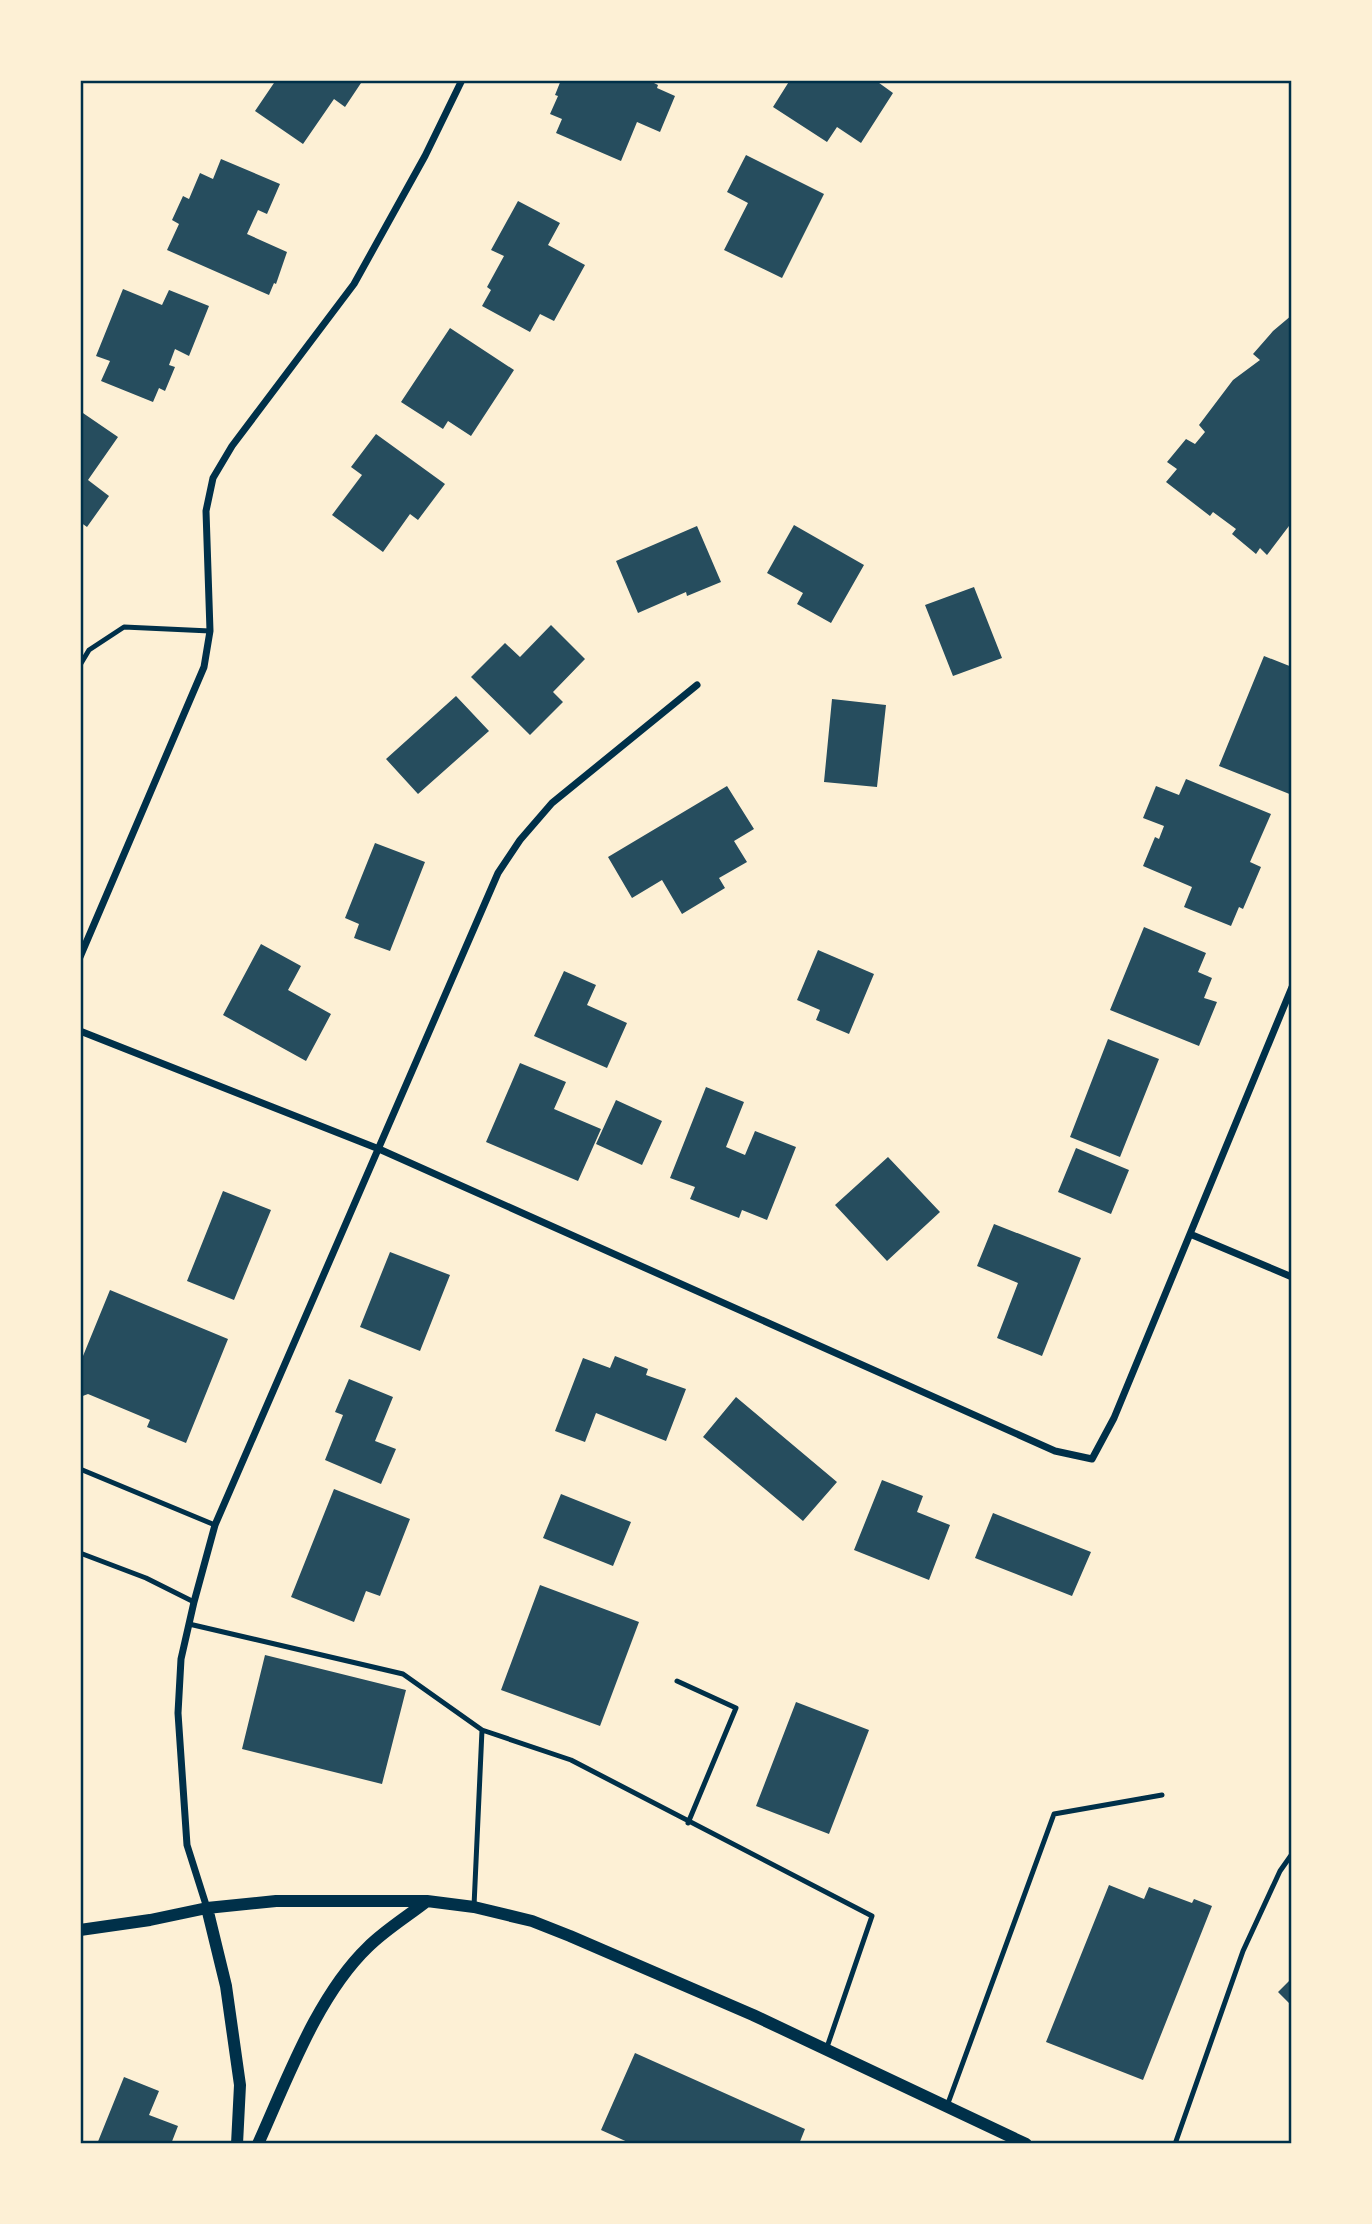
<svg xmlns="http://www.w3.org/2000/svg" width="1372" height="2224" viewBox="0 0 1372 2224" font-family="Arial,sans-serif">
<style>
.building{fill:#264d5e}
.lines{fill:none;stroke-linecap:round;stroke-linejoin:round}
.service{stroke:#003049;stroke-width:5}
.minor{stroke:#003049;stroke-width:7}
.tertiary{stroke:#003049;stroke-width:12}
.neatline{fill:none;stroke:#003049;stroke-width:2.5}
</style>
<rect width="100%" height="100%" fill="#fdf0d5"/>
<path class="building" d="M 276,80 L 363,80 L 345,107 L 334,99 L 303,144 L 255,111 Z
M 561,80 L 648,80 L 658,85 L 657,88 L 675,96 L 660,132 L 637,122 L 621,161 L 556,133 L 562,119 L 550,114 L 558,96 L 555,95 Z
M 790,80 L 875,80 L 893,93 L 861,143 L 837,127 L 827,142 L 773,107 Z
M 746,155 L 824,194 L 782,278 L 724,250 L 748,203 L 727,192 Z
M 221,159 L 280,184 L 267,214 L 258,210 L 247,234 L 287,252 L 276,284 L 274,283 L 269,295 L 167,250 L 179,224 L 172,220 L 183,196 L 189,199 L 200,173 L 213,179 Z
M 518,201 L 560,223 L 548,245 L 585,265 L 554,321 L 540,314 L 530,332 L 482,306 L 491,290 L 487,287 L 504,256 L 491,250 Z
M 123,289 L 162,305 L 169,290 L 209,306 L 189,356 L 175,349 L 169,365 L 175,367 L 165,391 L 159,388 L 153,402 L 101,381 L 110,361 L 96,356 Z
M 1292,315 L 1292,522 L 1267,555 L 1260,548 L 1256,554 L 1232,534 L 1236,529 L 1213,512 L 1210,516 L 1166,482 L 1177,469 L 1167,462 L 1186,439 L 1195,444 L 1205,432 L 1199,425 L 1233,380 L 1260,360 L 1253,354 L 1273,331 Z
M 450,328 L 514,370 L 471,436 L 448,421 L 443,429 L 401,402 Z
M 80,411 L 118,437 L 88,480 L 109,496 L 87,527 L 80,522 Z
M 376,434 L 445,484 L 418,520 L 410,514 L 383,552 L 332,515 L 362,475 L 351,467 Z
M 794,525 L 864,565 L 831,623 L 797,604 L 803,593 L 767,573 Z
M 697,526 L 721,582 L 687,596 L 686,592 L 638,613 L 616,561 Z
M 974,587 L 1002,658 L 953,676 L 925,605 Z
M 551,625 L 585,659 L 553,692 L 563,702 L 530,735 L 471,677 L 505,643 L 520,657 Z
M 1264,656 L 1292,667 L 1292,743 L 1289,750 L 1292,751 L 1292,795 L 1219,766 Z
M 456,696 L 489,731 L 418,794 L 386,759 Z
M 832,699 L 886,705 L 877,787 L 824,782 Z
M 1186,779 L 1271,814 L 1250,862 L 1261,867 L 1243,909 L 1239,907 L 1231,926 L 1184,907 L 1192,887 L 1143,866 L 1155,837 L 1159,839 L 1164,826 L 1143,818 L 1156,786 L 1179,795 Z
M 727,786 L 754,829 L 734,841 L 747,862 L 719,878 L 725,888 L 682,914 L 662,880 L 632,898 L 608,857 Z
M 375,843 L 425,862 L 390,951 L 354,938 L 359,924 L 345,918 Z
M 1144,927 L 1206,953 L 1198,972 L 1212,978 L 1204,998 L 1217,1002 L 1199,1046 L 1110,1010 Z
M 261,944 L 301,966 L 288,990 L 331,1014 L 306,1061 L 223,1015 Z
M 818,950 L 874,974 L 849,1034 L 816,1020 L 820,1010 L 797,1000 Z
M 564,971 L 596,985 L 587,1005 L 627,1023 L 607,1068 L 534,1036 Z
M 1108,1039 L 1159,1059 L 1120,1157 L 1070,1137 Z
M 520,1063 L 566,1082 L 554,1109 L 601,1129 L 578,1181 L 486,1142 Z
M 706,1087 L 744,1102 L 726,1147 L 745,1155 L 755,1131 L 796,1147 L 767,1220 L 742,1210 L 739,1218 L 690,1199 L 695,1187 L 670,1178 Z
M 616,1100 L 662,1121 L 642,1165 L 596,1144 Z
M 1076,1148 L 1129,1170 L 1111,1214 L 1058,1192 Z
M 888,1157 L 940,1212 L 887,1261 L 835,1205 Z
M 223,1191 L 271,1210 L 234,1300 L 187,1281 Z
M 994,1224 L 1081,1258 L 1042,1356 L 997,1338 L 1018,1283 L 977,1266 Z
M 390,1252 L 450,1275 L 420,1351 L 360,1327 Z
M 110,1290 L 228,1339 L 186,1443 L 147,1427 L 150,1420 L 88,1394 L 80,1397 L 80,1357 L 83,1356 Z
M 615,1356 L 648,1369 L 646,1375 L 686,1389 L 666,1441 L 596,1413 L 585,1442 L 555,1431 L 583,1358 L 610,1368 Z
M 349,1379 L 393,1397 L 375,1441 L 396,1449 L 381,1484 L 325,1460 L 343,1415 L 335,1412 Z
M 736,1397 L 837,1482 L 803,1521 L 703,1437 Z
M 882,1480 L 923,1496 L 917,1512 L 950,1525 L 929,1580 L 854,1550 Z
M 334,1489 L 410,1519 L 380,1596 L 366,1591 L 354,1622 L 291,1597 Z
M 561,1494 L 631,1522 L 613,1566 L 543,1538 Z
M 993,1513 L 1091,1552 L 1072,1596 L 975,1558 Z
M 540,1585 L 639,1622 L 600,1726 L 501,1690 Z
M 265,1655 L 406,1690 L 382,1784 L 242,1749 Z
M 796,1702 L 869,1730 L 829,1834 L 756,1806 Z
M 1109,1885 L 1144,1899 L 1149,1887 L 1192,1903 L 1194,1899 L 1212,1906 L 1143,2080 L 1046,2042 Z
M 1292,1978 L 1292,2006 L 1278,1992 Z
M 635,2053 L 805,2129 L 799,2144 L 632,2144 L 601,2130 Z
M 124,2077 L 159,2091 L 149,2115 L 178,2126 L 171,2144 L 97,2144 Z"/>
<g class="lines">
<path class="service" d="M 80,665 L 89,650 L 124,627 L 210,631
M 80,1469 L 215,1525
M 80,1553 L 146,1578 L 194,1602
M 189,1624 L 403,1674 L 482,1730
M 677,1681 L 736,1708 L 688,1823
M 474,1906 L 482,1730 L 571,1760 L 872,1916 L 826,2050
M 947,2106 L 1054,1814 L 1162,1795
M 1175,2144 L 1243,1951 L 1280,1871 L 1292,1854"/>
<path class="minor" d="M 80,957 L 204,667 L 210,631 L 206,511 L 213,478 L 232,446 L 354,284 L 425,156 L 462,80
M 80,1031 L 379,1149 L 1055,1451 L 1092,1459 L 1114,1418 L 1292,987
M 1190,1234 L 1292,1277
M 207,1908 L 187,1845 L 178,1713 L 181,1659 L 194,1602 L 215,1525 L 498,873 L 520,840 L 552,803 L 697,685"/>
<path class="tertiary" d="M 207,1908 L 226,1986 L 240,2085 L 237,2144
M 80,1930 L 150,1920 L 207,1908 L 276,1901 L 427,1901 L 474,1907 L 532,1921 L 570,1936 L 753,2015 L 1026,2144
M 258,2144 C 287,2080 317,1996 368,1947 C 385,1930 408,1916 427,1901"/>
</g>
<rect width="1372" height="2224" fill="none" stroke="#fdf0d5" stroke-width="164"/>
<rect x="82" y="82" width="1208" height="2060" class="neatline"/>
</svg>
